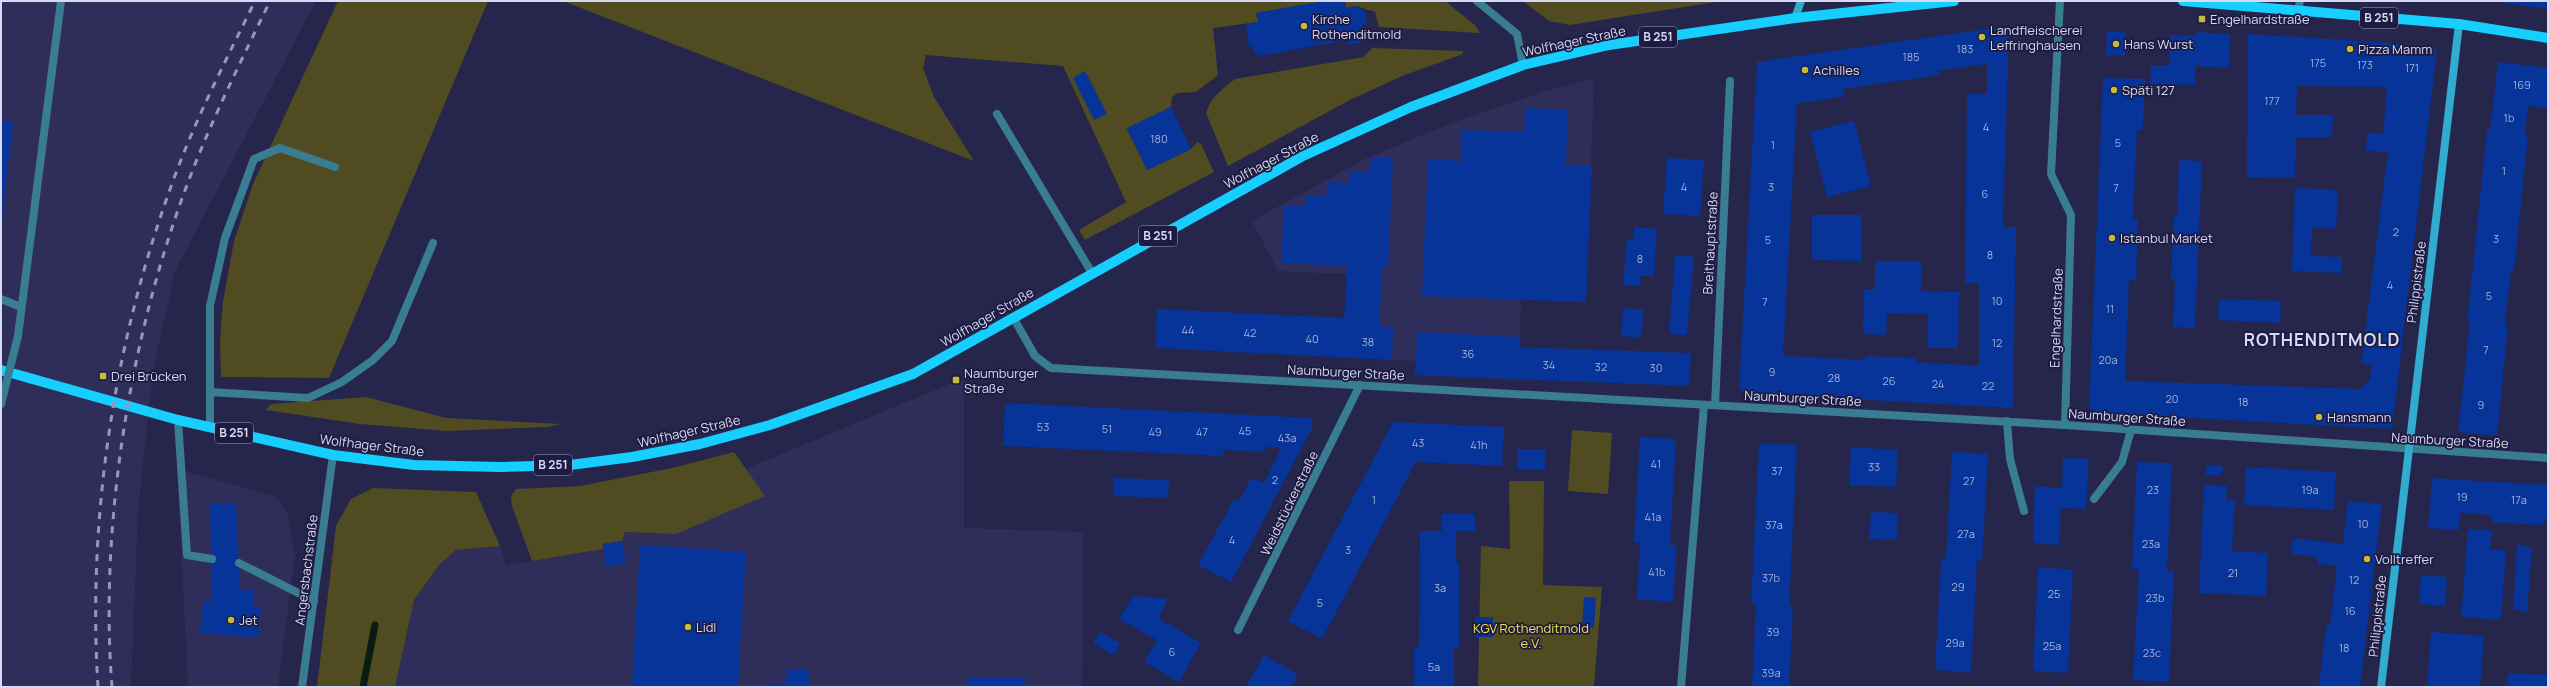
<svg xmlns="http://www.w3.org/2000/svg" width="2549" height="688" viewBox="0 0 2549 688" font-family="Manrope,sans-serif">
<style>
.built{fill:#2f2e5b}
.green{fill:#504b20}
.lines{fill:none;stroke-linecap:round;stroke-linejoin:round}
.stream{stroke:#071d14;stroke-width:7}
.building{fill:#063498;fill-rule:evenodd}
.lane{stroke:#397d93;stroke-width:8}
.street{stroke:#397d93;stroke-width:8}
.secondary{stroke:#31abcf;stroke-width:8}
.primary{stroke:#17cffe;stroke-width:10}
.rail{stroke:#9798b6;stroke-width:3;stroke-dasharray:7 7;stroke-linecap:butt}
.lane-bridge{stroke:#397d93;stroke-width:8}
.poi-dot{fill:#c9ba3a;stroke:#1d1b41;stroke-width:1.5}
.labels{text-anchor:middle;stroke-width:3.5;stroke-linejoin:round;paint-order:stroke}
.number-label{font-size:11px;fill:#a4b0dc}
.shield{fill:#1d1b41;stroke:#a0a1be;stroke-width:1}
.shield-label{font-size:12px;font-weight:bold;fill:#d8daf3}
.poi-label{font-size:13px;fill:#d8daf3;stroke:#1d1b41;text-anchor:start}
.street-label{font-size:13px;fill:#d8daf3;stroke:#1d1b41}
.park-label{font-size:13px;fill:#f3e353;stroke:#1d1b41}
.district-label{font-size:17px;font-weight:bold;letter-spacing:1px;fill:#d8daf3;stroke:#1d1b41}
</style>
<rect width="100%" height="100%" fill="#26254c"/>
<path class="built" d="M 1,1 L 316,1 L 175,271 L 153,372 L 138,511 L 131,687 L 1,687 Z
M 1594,78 L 1586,302 L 1521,300 L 1519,380 L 1415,375 L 1416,361 L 1392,360 L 1393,327 L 1344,324 L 1347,274 L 1278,271 L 1252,221 L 1365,159 L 1447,125 L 1545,91 Z
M 964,378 L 964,528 L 1083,532 L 1082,687 L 395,687 L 414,600 L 440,564 L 456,550 L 500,546 L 506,565 L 603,549 L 603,544 L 625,532 L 676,534 L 764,496 L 746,469 Z
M 177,469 L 275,496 L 287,512 L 295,554 L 278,687 L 188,687 Z"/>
<path class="green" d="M 338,1 L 488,1 L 329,378 L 221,377 L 220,341 L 223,302 L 234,241 L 253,184 Z
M 563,1 L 1325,1 L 1257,13 L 1258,22 L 1213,28 L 1218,75 L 1196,92 L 1178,93 L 1172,97 L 1171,107 L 1127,129 L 1147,170 L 1191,149 L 1197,142 L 1201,144 L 1214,172 L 1085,240 L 1079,230 L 1126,202 L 1063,66 L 926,55 L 923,68 L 934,97 L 974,161 Z
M 1345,1 L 1445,1 L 1476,26 L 1480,33 L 1379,27 L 1375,12 L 1356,6 L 1346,8 Z
M 1523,1 L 1722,1 L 1570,25 L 1549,21 Z
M 1372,48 L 1463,51 L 1463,54 L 1402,76 L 1350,100 L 1228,166 L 1206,113 C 1211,97 1222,89 1235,79 L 1364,57 Z
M 366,397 L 446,418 L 561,424 L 548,427 L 447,431 L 360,424 L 266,410 L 271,404 Z
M 1572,430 L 1612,433 L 1608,494 L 1568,491 Z
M 734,452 L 765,496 L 676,534 L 625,532 L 622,541 L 603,544 L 603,549 L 532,561 L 512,506 L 511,496 L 516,489 L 580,486 L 672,468 Z
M 1509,481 L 1544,481 L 1543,585 L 1602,587 L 1594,687 L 1478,687 L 1481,546 L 1510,549 Z
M 373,488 L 476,492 L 500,546 L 456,550 L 440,564 L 414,600 L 395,687 L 317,687 L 336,526 L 351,499 Z"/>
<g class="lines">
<path class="stream" d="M 363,687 L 375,625"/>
</g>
<path class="building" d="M 1325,1 L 1345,1 L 1346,8 L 1356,6 L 1365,11 L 1367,22 L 1359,29 L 1361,43 L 1348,45 L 1347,40 L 1260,56 L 1254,53 L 1253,47 L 1249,47 L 1246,24 L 1258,22 L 1256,13 Z
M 2499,1 L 2548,1 L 2548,9 L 2499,2 Z
M 1987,29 L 2009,29 L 2003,227 L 2016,227 L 2013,408 L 1744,393 L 1739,387 L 1741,354 L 1757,62 ZM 1987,64 L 1987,94 L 1967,94 L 1965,283 L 1979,283 L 1979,366 L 1915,362 L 1915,358 L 1866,356 L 1865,360 L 1783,356 L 1797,103 L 1844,97 L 1843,89 L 1939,75 L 1938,71 Z
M 2107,31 L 2126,32 L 2125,56 L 2106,55 Z
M 2197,32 L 2230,34 L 2229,68 L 2196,66 L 2195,85 L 2150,84 L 2151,65 L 2169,65 L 2170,35 L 2197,36 Z
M 2248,34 L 2393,43 L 2437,49 L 2392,429 L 2098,413 L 2089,407 L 2103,78 L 2145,79 L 2143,130 L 2137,130 L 2133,219 L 2138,219 L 2136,281 L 2129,280 L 2125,381 L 2360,389 L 2370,379 L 2372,365 L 2361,364 L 2388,152 L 2366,151 L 2367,133 L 2383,134 L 2387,87 L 2297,86 L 2296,115 L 2333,115 L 2332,137 L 2296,137 L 2295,178 L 2247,177 Z
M 2498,62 L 2548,68 L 2548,108 L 2528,106 L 2525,134 L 2528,135 L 2514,271 L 2511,270 L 2505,325 L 2508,326 L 2497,436 L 2458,432 L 2470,322 L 2467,322 L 2473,266 L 2487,130 L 2490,130 Z
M 1085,71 L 1107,114 L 1094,120 L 1073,78 Z
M 1171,107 L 1191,149 L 1147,170 L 1127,128 Z
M 1525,108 L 1568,110 L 1566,165 L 1592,166 L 1586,302 L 1422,296 L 1428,159 L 1461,161 L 1462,130 L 1524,132 Z
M 1,120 L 13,122 L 2,221 L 1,221 Z
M 1854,121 L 1871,186 L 1827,197 L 1810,132 Z
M 1393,157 L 1388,268 L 1382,268 L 1379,326 L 1393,327 L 1392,360 L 1155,348 L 1157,309 L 1344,318 L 1347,266 L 1281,263 L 1284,205 L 1305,206 L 1306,195 L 1326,195 L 1327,182 L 1350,183 L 1350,172 L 1370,172 L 1371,158 Z
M 1667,158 L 1704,160 L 1700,216 L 1663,214 Z
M 2179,160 L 2202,161 L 2195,328 L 2173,327 L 2175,280 L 2171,280 L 2174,216 L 2177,216 Z
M 2295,188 L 2338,190 L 2336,229 L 2312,227 L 2311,256 L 2342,257 L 2341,273 L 2292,271 Z
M 1812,215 L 1862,215 L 1861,261 L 1812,260 Z
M 1634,227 L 1657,229 L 1654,276 L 1641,276 L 1640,286 L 1623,285 L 1627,240 L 1634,240 Z
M 1675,255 L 1694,257 L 1687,335 L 1669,334 Z
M 1875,261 L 1921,261 L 1921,291 L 1959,292 L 1958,348 L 1928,348 L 1928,314 L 1887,313 L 1886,335 L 1863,334 L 1864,289 L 1875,289 Z
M 2219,299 L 2281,301 L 2280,323 L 2218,320 Z
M 1623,308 L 1644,310 L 1641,338 L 1621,336 Z
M 1417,332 L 1521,337 L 1520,347 L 1691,353 L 1689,386 L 1415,375 Z
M 1005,403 L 1312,418 L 1312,428 L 1231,582 L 1198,565 L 1234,499 L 1239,502 L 1251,478 L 1264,483 L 1281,448 L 1265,447 L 1265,452 L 1224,450 L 1223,456 L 1003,446 Z
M 1393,422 L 1504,427 L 1502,466 L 1416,462 L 1322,639 L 1288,621 Z
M 1640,437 L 1676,439 L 1670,545 L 1677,545 L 1673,602 L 1637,599 L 1640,543 L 1634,542 Z
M 1759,443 L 1797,445 L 1789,606 L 1793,606 L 1789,687 L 1752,687 L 1756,604 L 1751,604 Z
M 1851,447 L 1898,450 L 1896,487 L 1849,485 Z
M 1517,449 L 1545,449 L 1545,469 L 1517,469 Z
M 1952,452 L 1988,454 L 1982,561 L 1977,560 L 1971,673 L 1935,670 L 1941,558 L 1946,559 Z
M 2063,458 L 2089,459 L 2086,509 L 2061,508 L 2059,545 L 2033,543 L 2035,486 L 2062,488 Z
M 2137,462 L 2172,463 L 2167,571 L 2174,571 L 2169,682 L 2133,680 L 2139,569 L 2132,569 Z
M 2206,465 L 2223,466 L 2222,475 L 2206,475 Z
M 2246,467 L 2336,472 L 2334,510 L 2244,505 Z
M 1114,478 L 1169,480 L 1168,498 L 1113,496 Z
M 2432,478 L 2548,485 L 2548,521 L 2544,520 L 2544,525 L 2491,522 L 2492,515 L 2460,513 L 2459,530 L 2428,528 Z
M 2204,485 L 2227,486 L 2226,500 L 2235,500 L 2232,551 L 2268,553 L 2266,596 L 2199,593 Z
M 2348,501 L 2382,504 L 2360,687 L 2319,687 L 2326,625 L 2330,625 L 2337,566 L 2318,564 L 2318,557 L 2291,554 L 2293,538 L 2343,544 Z
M 213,503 L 236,503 L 240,589 L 254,590 L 253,606 L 261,607 L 258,638 L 200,633 L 203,602 L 212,602 L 210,507 Z
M 1871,512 L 1898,513 L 1897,540 L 1869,539 Z
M 1442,514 L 1475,514 L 1475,531 L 1456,531 L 1456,562 L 1459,562 L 1459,647 L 1454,647 L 1454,687 L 1414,687 L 1414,647 L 1419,647 L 1420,531 L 1442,531 Z
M 2468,529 L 2492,530 L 2490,549 L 2506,550 L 2501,620 L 2461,617 Z
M 622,541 L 626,563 L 606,566 L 603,544 Z
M 640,545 L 746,552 L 738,687 L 632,687 Z
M 2517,545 L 2532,547 L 2527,612 L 2513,610 Z
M 2038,568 L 2073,569 L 2068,673 L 2033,671 Z
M 2421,575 L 2447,577 L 2445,606 L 2419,604 Z
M 1133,596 L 1168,599 L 1158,618 L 1201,643 L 1179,682 L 1144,662 L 1157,640 L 1119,619 Z
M 1584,597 L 1596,598 L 1594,628 L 1582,627 Z
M 1475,617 L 1493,617 L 1493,637 L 1475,637 Z
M 1100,632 L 1120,643 L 1114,655 L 1093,643 Z
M 2431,632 L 2484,636 L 2480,687 L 2427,687 Z
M 1264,655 L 1298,674 L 1291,687 L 1246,687 Z
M 787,669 L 810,670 L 810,687 L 766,687 L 766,683 L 786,684 Z
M 2508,673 L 2548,675 L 2548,687 L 2507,687 Z
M 968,677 L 1025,678 L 1024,687 L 968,687 Z"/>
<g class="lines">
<path class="lane" d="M 997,114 L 1092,273
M 1,299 L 21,307
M 18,336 L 61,1
M 210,392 L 308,398 L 342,382 L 373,360 L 392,341 L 433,243
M 178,420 L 187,555 L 212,559
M 2007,421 L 2010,459 L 2024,511
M 210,427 L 210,306 L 225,238 L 254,159 L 280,148 L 335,167
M 2094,499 L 2122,462 L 2131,430
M 239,563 L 314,601"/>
<path class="street" d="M 1477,1 L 1517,34 L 1523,65
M 2060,1 L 2051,174 L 2071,215 L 2065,425
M 2298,11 L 2300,1
M 1013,317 L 1035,356 L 1051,368 L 2065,425 L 2548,458
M 1715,405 L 1730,81
M 1238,630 L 1360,385
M 302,687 L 333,455
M 1681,687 L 1704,405"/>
<path class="secondary" d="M 1795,18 L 1801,1
M 2381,687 L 2459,24"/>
<path class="primary" d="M 2183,1 L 2459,24 L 2548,38
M 1,370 L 178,420 L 333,455 L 414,465 L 500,467 L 570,465 L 632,457 L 700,444 L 770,425 L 913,374 L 1303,156 L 1411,107 L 1523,65 L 1609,45 L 1795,18 L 1954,1"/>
<path class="rail" d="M 98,687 C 87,515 115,335 176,173 C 198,114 227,58 255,1
M 112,687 C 99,523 131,331 190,177 C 213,117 242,59 270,1"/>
<path class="lane-bridge" d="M 1,404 L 18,336"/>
</g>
<g class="poi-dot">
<rect x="2198" y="15" width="8" height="8" rx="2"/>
<circle cx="1304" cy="26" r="4"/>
<circle cx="1982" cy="37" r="4"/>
<circle cx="2116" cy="44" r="4"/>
<circle cx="2350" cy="49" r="4"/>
<circle cx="1805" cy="70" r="4"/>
<circle cx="2114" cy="90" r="4"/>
<circle cx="2112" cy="238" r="4"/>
<rect x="99" y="372" width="8" height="8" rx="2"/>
<rect x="952" y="376" width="8" height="8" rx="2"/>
<circle cx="2319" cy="417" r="4"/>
<circle cx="2367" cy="559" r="4"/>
<circle cx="231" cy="620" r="4"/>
<circle cx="688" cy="627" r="4"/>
</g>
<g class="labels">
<g class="number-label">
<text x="1965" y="53">183</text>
<text x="1911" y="61">185</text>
<text x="2318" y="67">175</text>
<text x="2365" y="69">173</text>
<text x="2412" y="72">171</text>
<text x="2522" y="89">169</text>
<text x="2272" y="105">177</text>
<text x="2509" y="122">1b</text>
<text x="1986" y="131">4</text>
<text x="1159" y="143">180</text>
<text x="2118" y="147">5</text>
<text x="1773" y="149">1</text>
<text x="2504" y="175">1</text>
<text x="1684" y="191">4</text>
<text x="1771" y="191">3</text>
<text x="2116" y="192">7</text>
<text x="1985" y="198">6</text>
<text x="2396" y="236">2</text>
<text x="2496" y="243">3</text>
<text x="1768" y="244">5</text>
<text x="1990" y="259">8</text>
<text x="1640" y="263">8</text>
<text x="2390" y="289">4</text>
<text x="2489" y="300">5</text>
<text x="1997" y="305">10</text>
<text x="1765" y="306">7</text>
<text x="2110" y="313">11</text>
<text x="1188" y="334">44</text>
<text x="1250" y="337">42</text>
<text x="1312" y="343">40</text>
<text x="1368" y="346">38</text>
<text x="1997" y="347">12</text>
<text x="2486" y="354">7</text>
<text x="1468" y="358">36</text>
<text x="2108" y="364">20a</text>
<text x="1549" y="369">34</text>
<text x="1601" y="371">32</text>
<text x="1656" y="372">30</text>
<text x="1772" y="376">9</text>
<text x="1834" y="382">28</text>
<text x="1889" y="385">26</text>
<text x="1938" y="388">24</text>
<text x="1988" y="390">22</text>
<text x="2172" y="403">20</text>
<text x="2243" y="406">18</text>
<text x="2481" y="409">9</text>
<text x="1043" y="431">53</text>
<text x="1107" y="433">51</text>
<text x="1245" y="435">45</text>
<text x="1155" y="436">49</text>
<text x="1202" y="436">47</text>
<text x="1287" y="442">43a</text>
<text x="1418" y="447">43</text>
<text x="1479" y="449">41h</text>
<text x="1656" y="468">41</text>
<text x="1874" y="471">33</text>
<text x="1777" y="475">37</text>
<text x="1275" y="484">2</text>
<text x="1969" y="485">27</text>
<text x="2153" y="494">23</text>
<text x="2310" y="494">19a</text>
<text x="2462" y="501">19</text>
<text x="1374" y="504">1</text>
<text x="2519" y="504">17a</text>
<text x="1653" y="521">41a</text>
<text x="2363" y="528">10</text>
<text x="1774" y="529">37a</text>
<text x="1966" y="538">27a</text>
<text x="1232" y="544">4</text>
<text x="2151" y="548">23a</text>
<text x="1348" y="554">3</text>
<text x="1657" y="576">41b</text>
<text x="2233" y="577">21</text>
<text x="1771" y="582">37b</text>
<text x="2354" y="584">12</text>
<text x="1958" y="591">29</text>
<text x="1440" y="592">3a</text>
<text x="2054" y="598">25</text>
<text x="2155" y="602">23b</text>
<text x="1320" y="607">5</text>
<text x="2350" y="615">16</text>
<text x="1773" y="636">39</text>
<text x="1955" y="647">29a</text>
<text x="2052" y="650">25a</text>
<text x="2344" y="652">18</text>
<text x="1172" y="656">6</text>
<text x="2152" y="657">23c</text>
<text x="1434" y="671">5a</text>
<text x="1771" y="677">39a</text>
</g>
<g class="shield">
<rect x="2360" y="8" width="38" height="20" rx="3"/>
<rect x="1639" y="27" width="38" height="20" rx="3"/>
<rect x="1139" y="226" width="38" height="20" rx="3"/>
<rect x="215" y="423" width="38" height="20" rx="3"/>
<rect x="534" y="455" width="38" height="20" rx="3"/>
</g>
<g class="shield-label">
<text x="2379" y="22">B 251</text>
<text x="1658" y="41">B 251</text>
<text x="1158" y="240">B 251</text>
<text x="234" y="437">B 251</text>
<text x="553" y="469">B 251</text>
</g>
<g class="poi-label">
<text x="1312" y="24">Kirche<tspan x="1312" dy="15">Rothenditmold</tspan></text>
<text x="2210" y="24">Engelhardstraße</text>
<text x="1990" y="35">Landfleischerei<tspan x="1990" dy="15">Leffringhausen</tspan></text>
<text x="2124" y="49">Hans Wurst</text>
<text x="2358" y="54">Pizza Mamm</text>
<text x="1813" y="75">Achilles</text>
<text x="2122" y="95">Späti 127</text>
<text x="2120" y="243">Istanbul Market</text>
<text x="964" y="378">Naumburger<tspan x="964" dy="15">Straße</tspan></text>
<text x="111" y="381">Drei Brücken</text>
<text x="2327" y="422">Hansmann</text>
<text x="2375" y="564">Volltreffer</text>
<text x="239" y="625">Jet</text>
<text x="696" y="632">Lidl</text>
</g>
<g class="street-label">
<text transform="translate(1574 41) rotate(-12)" y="5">Wolfhager Straße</text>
<text transform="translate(1271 160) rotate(-28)" y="5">Wolfhager Straße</text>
<text transform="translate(1710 243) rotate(-87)" y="5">Breithauptstraße</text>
<text transform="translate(2416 282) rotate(-83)" y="5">Philippistraße</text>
<text transform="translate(987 317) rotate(-30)" y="5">Wolfhager Straße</text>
<text transform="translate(2056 318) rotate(-88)" y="5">Engelhardstraße</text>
<text transform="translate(1346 372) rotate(3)" y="5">Naumburger Straße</text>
<text transform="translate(1803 398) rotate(3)" y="5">Naumburger Straße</text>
<text transform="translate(2127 417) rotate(4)" y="5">Naumburger Straße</text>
<text transform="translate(689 431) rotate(-13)" y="5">Wolfhager Straße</text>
<text transform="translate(2450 440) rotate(3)" y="5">Naumburger Straße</text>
<text transform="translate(372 445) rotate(7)" y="5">Wolfhager Straße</text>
<text transform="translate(1289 503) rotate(-64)" y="5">Weidstückerstraße</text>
<text transform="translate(306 570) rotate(-83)" y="5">Angersbachstraße</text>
<text transform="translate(2377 616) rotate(-84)" y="5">Philippistraße</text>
</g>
<g class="park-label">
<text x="1531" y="633">KGV Rothenditmold<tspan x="1531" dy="15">e.V.</tspan></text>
</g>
<g class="district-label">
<text x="2322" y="346">ROTHENDITMOLD</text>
</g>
</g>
<rect width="2549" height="688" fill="none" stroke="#d8daf3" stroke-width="4"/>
</svg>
